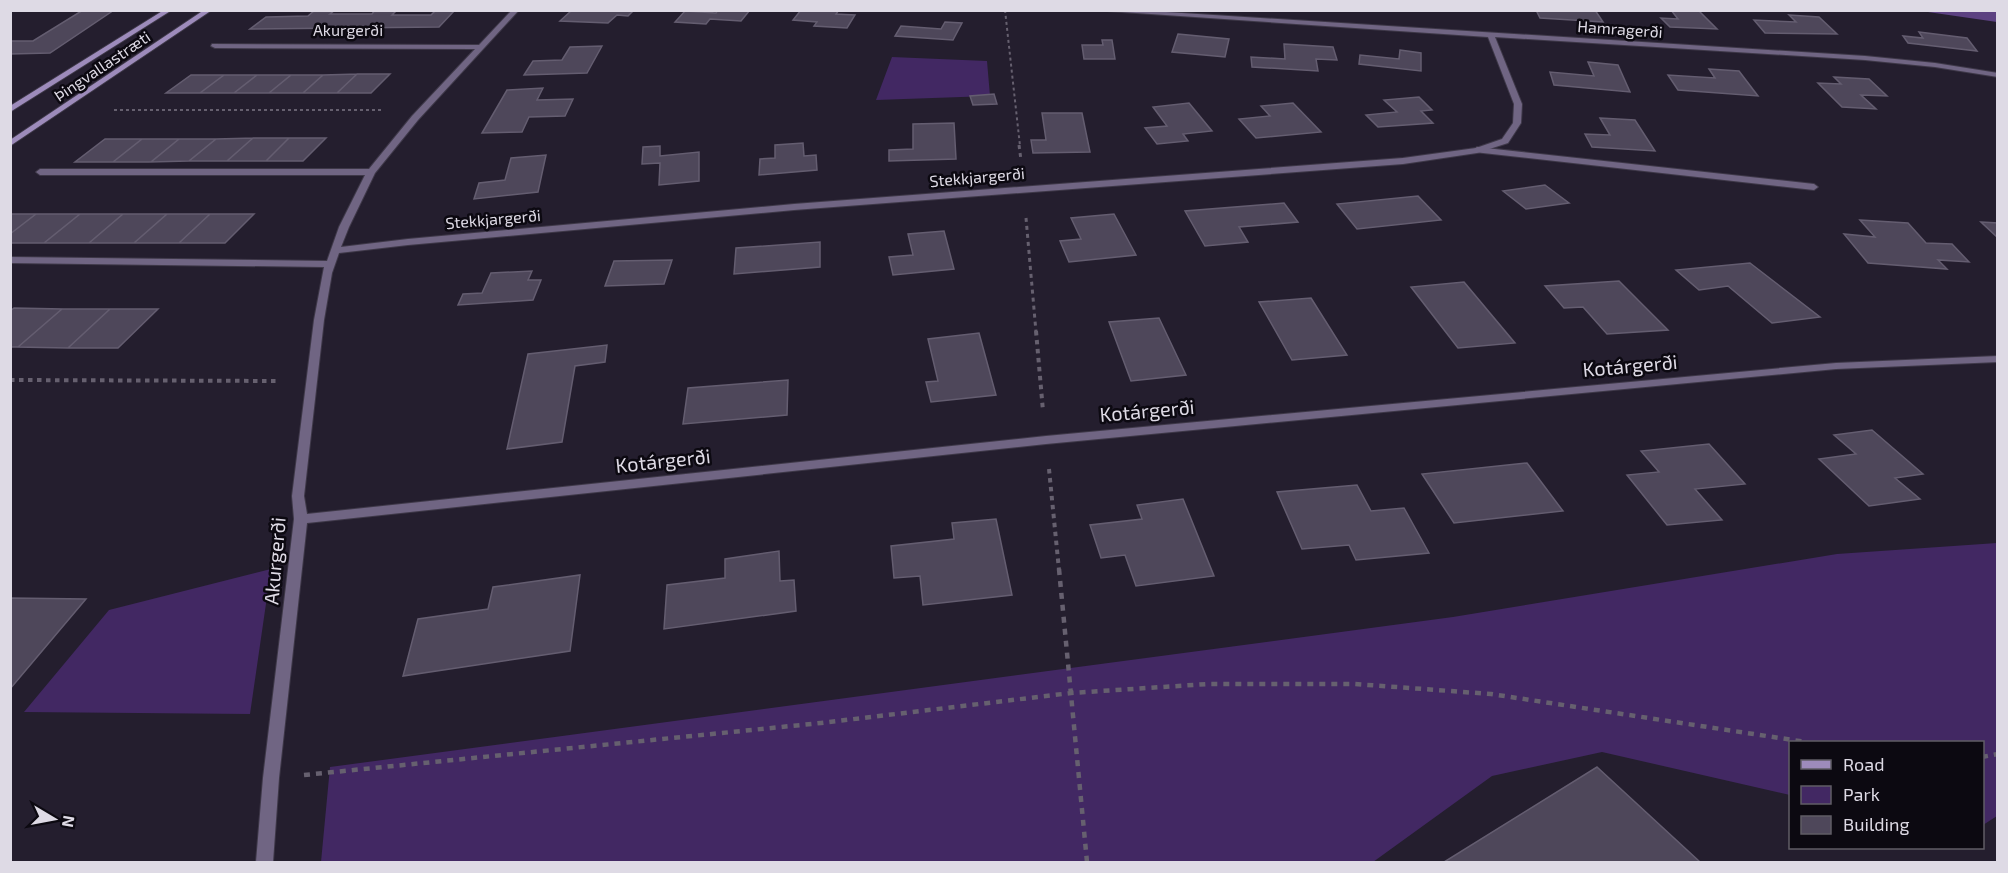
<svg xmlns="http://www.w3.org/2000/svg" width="2008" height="873" viewBox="0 0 2008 873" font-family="'Exo 2',sans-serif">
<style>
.green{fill:#422863}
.forest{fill:#5c4181}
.building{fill:#4e475a;stroke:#645d70;stroke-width:1.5}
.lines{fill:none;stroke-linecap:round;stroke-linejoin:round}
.service-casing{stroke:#3e3848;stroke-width:2}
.minor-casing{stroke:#3e3848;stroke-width:2}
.secondary-casing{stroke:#3e3848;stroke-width:2}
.path-far3{stroke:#66606f;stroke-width:2;stroke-dasharray:3 3;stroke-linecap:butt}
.path-far2{stroke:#66606f;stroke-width:3;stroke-dasharray:4 4;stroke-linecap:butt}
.path-far1{stroke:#66606f;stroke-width:4;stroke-dasharray:4.5 4.5;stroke-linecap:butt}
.path{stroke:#66606f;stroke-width:4.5;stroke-dasharray:6 6;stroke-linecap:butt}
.service{fill:#706583;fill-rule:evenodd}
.minor{fill:#706583;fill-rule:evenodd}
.secondary{fill:#9d8bbb;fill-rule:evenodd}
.labels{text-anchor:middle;stroke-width:5;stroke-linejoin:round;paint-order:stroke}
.far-street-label{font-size:16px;fill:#dedae5;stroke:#0c0911}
.street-label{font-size:20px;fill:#dedae5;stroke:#0c0911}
</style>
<rect width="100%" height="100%" fill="#241e2e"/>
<path class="green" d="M 892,57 L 987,61 L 990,96 L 876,100 Z
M 1997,543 L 1997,816 L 1983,825 L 1982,742 L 1790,742 L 1790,795 L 1602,752 L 1492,776 L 1373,862 L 321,862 L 330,767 L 1453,617 L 1837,554 Z
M 271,569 L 250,714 L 24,712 L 109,610 Z"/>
<path class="forest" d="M 1918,11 L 1997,11 L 1997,22 L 1928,12 Z"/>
<path class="building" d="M 83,10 L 114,10 L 50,53 L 10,54 L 10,41 L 33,41 Z
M 315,10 L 335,10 L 330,14 L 372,14 L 375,10 L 397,10 L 392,15 L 431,15 L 436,10 L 455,10 L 439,27 L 250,29 L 266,17 L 308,16 Z
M 572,10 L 605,11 L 634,10 L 628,16 L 617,15 L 608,23 L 560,21 Z
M 718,10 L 750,10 L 741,21 L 710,19 L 706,24 L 675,22 L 685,11 L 716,13 Z
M 801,10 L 839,10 L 836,14 L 855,15 L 847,28 L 814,26 L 817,22 L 793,20 Z
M 1536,10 L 1595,10 L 1603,22 L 1540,18 Z
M 1671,10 L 1699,11 L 1717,29 L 1670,27 L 1661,18 L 1678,19 Z
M 1789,15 L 1819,17 L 1837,34 L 1765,33 L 1754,20 L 1796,22 Z
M 945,22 L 962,23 L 953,40 L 895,36 L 901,26 L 941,29 Z
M 1919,32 L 1967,38 L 1977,51 L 1908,43 L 1903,36 L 1923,38 Z
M 1178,34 L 1229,39 L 1225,57 L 1172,52 Z
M 1102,40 L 1112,40 L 1115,59 L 1084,59 L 1082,45 L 1103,45 Z
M 1284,44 L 1333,47 L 1337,60 L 1316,59 L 1318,71 L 1252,67 L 1251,57 L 1285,59 Z
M 602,46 L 587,73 L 524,75 L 533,61 L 562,60 L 570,47 Z
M 1400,50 L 1421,53 L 1421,71 L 1359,64 L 1360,55 L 1399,59 Z
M 1588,62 L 1618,65 L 1630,92 L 1554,85 L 1550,72 L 1594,76 Z
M 1709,69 L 1739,71 L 1758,96 L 1678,90 L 1668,75 L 1715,78 Z
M 357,74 L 390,74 L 371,93 L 337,93 Z
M 357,74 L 337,93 L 303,93 L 323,75 Z
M 191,75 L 224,75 L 200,93 L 166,93 Z
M 224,75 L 257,75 L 234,93 L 200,93 Z
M 257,75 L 291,75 L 269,93 L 234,93 Z
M 291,75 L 323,75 L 303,93 L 269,93 Z
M 1834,77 L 1869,79 L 1887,96 L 1861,95 L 1876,109 L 1842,107 L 1818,83 L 1841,84 Z
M 543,88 L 537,100 L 573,99 L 565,116 L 529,117 L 522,132 L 482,133 L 507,90 Z
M 994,94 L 997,104 L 973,105 L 970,96 Z
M 1419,97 L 1432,110 L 1421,111 L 1433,123 L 1378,127 L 1366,115 L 1397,112 L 1384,100 Z
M 1189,103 L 1212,131 L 1183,134 L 1188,141 L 1157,144 L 1145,128 L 1167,126 L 1153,107 Z
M 1293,103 L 1321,132 L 1256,138 L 1239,119 L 1270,116 L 1261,106 Z
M 1042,113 L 1082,113 L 1090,152 L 1033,153 L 1031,140 L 1046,140 Z
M 1600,118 L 1635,120 L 1655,151 L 1592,147 L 1585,134 L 1610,135 Z
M 954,123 L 956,159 L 889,161 L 889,150 L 913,149 L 913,124 Z
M 253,138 L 227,161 L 189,161 L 216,139 Z
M 253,138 L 289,138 L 266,161 L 227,161 Z
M 289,138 L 326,138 L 303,161 L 266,161 Z
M 105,139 L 142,139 L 113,162 L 75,162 Z
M 142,139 L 179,139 L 151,162 L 113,162 Z
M 179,139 L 216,139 L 189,161 L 151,162 Z
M 803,143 L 804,156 L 816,155 L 817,170 L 759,175 L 760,159 L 775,158 L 775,145 Z
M 660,146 L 660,156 L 699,152 L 699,181 L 659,185 L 660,163 L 642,164 L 643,147 Z
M 546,155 L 538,192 L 474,199 L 479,183 L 505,180 L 511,158 Z
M 1545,185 L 1569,203 L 1526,209 L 1503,191 Z
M 1418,196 L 1441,220 L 1357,229 L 1337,204 Z
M 1284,203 L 1298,222 L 1239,227 L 1248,242 L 1205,246 L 1185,211 Z
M 10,214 L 36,214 L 10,234 Z
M 36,214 L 80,214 L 44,243 L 10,243 L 10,234 Z
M 80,214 L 123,214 L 89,243 L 44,243 Z
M 123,214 L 167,214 L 134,243 L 89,243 Z
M 167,214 L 210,214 L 179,243 L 134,243 Z
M 210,214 L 254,214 L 225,243 L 179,243 Z
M 1114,214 L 1136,255 L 1069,262 L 1060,241 L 1081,239 L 1071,218 Z
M 1860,220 L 1908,223 L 1926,243 L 1952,244 L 1969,262 L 1938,260 L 1947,269 L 1868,263 L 1844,234 L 1875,237 Z
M 1981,222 L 1998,223 L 1998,238 Z
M 944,231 L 954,269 L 893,275 L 889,257 L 913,255 L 908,234 Z
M 820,242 L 820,267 L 734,274 L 736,248 Z
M 672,260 L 664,284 L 605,286 L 614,261 Z
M 1750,263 L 1820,317 L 1772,323 L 1728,286 L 1699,290 L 1676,270 Z
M 532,271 L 528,280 L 541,280 L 533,300 L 458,305 L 463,294 L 482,293 L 491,273 Z
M 1619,281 L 1668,330 L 1607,334 L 1583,307 L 1564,308 L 1545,286 Z
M 1464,282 L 1515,343 L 1458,348 L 1411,287 Z
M 1311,298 L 1347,355 L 1292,360 L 1259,302 Z
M 14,308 L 62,309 L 18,347 L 10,347 L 10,311 Z
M 62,309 L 110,309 L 68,348 L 18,347 Z
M 110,309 L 158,309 L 118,348 L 68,348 Z
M 1159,318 L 1186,375 L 1131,381 L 1109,322 Z
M 979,333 L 996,395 L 931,402 L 926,382 L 938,381 L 928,339 Z
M 607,345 L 605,362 L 575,366 L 562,442 L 507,449 L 528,354 Z
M 788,380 L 787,415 L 683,424 L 688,388 Z
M 1872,430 L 1923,474 L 1895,478 L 1920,499 L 1869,506 L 1819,459 L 1856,454 L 1834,435 Z
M 1709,444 L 1745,484 L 1695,489 L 1722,520 L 1667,525 L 1627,475 L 1659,472 L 1641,451 Z
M 1527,463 L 1563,511 L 1454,523 L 1422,474 Z
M 1357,485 L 1371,511 L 1404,508 L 1429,553 L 1356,560 L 1349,545 L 1302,549 L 1277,492 Z
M 1183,499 L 1214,576 L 1136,586 L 1125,555 L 1101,558 L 1090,525 L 1142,519 L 1137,505 Z
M 996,519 L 1012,595 L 923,605 L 920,576 L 894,578 L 891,546 L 954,539 L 952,523 Z
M 779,551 L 780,581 L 794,580 L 796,611 L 664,629 L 667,585 L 725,578 L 725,559 Z
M 580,575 L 570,651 L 403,676 L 418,619 L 488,609 L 493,587 Z
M 10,598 L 86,599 L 10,689 Z
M 1597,767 L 1700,862 L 1444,862 Z"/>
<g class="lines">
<defs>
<path id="service" d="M 1477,147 L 1814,184 L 1818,187 L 1814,190 L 1474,152 L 1473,150 Z"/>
<path id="minor" d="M 512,10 L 519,10 L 418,120 L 375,173 L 349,227 L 341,247 L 408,239 L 794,204 L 1403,158 L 1476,148 L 1502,139 L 1513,123 L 1514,104 L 1488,37 L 1092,10 L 1135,10 L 1865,56 L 1935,63 L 1998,73 L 1998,77 L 1935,67 L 1865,60 L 1495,37 L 1522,104 L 1521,123 L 1508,143 L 1477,153 L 1403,164 L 794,210 L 408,245 L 339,253 L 332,273 L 324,320 L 304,496 L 307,514 L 1046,436 L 1836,363 L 1998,356 L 1998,362 L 1836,369 L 1046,444 L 307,523 L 279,778 L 273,862 L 256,862 L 263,778 L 294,519 L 292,496 L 314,320 L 324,267 L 10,263 L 10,257 L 327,261 L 339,227 L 365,175 L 40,175 L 36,172 L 40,169 L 369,169 L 412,116 L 475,49 L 215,48 L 211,46 L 212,44 L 479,45 Z"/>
<path id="secondary" d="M 164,10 L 172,10 L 10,112 L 10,106 Z
M 204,10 L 212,10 L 10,146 L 10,140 Z"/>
</defs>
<use href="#service" class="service-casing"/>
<use href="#minor" class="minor-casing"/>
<use href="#secondary" class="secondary-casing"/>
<path class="path-far3" d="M 1005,10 L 1020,146
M 114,110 L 382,110"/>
<path class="path-far2" d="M 1019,145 L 1021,160
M 1026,218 L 1036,332"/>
<path class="path-far1" d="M 1036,331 L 1043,411
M 10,380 L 279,381
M 1049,469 L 1059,570"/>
<path class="path" d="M 1059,569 L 1087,862
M 1982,757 L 1998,754
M 304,775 L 821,723 L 1071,693 L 1208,684 L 1355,684 L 1491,694 L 1806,742"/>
<use href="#service" class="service"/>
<use href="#minor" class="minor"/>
<use href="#secondary" class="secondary"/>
</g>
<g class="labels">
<g class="far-street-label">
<text transform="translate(1620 29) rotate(4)" y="6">Hamragerði</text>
<text x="348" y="36">Akurgerði</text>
<text transform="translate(102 66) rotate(-34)" y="6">Þingvallastræti</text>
<text transform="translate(977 177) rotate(-5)" y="6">Stekkjargerði</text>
<text transform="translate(493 219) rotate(-5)" y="6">Stekkjargerði</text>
</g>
<g class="street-label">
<text transform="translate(1630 366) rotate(-5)" y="7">Kotárgerði</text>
<text transform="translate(1147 411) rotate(-5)" y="7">Kotárgerði</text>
<text transform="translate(663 461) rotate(-6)" y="7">Kotárgerði</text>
<text transform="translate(275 561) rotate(-85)" y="7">Akurgerði</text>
</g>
</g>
<rect width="2008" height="873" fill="none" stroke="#dedae5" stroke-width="24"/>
<rect x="1789" y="741" width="195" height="108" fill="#0c0911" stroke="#605d66" stroke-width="1.5"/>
<rect x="1801" y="760" width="30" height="9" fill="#9d8bbb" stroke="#605d66" stroke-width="1.5"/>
<text x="1843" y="771" font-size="18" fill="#dedae5">Road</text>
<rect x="1801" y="786" width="30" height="18" fill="#422863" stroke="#605d66" stroke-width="1.5"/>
<text x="1843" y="801" font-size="18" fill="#dedae5">Park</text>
<rect x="1801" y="816" width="30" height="18" fill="#4e475a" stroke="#605d66" stroke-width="1.5"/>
<text x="1843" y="831" font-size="18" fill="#dedae5">Building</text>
<g transform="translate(54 819) rotate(100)" stroke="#0c0911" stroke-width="4.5" paint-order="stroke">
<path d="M0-4.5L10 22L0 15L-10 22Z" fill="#dedae5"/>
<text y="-9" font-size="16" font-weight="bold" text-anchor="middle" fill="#dedae5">N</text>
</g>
</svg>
